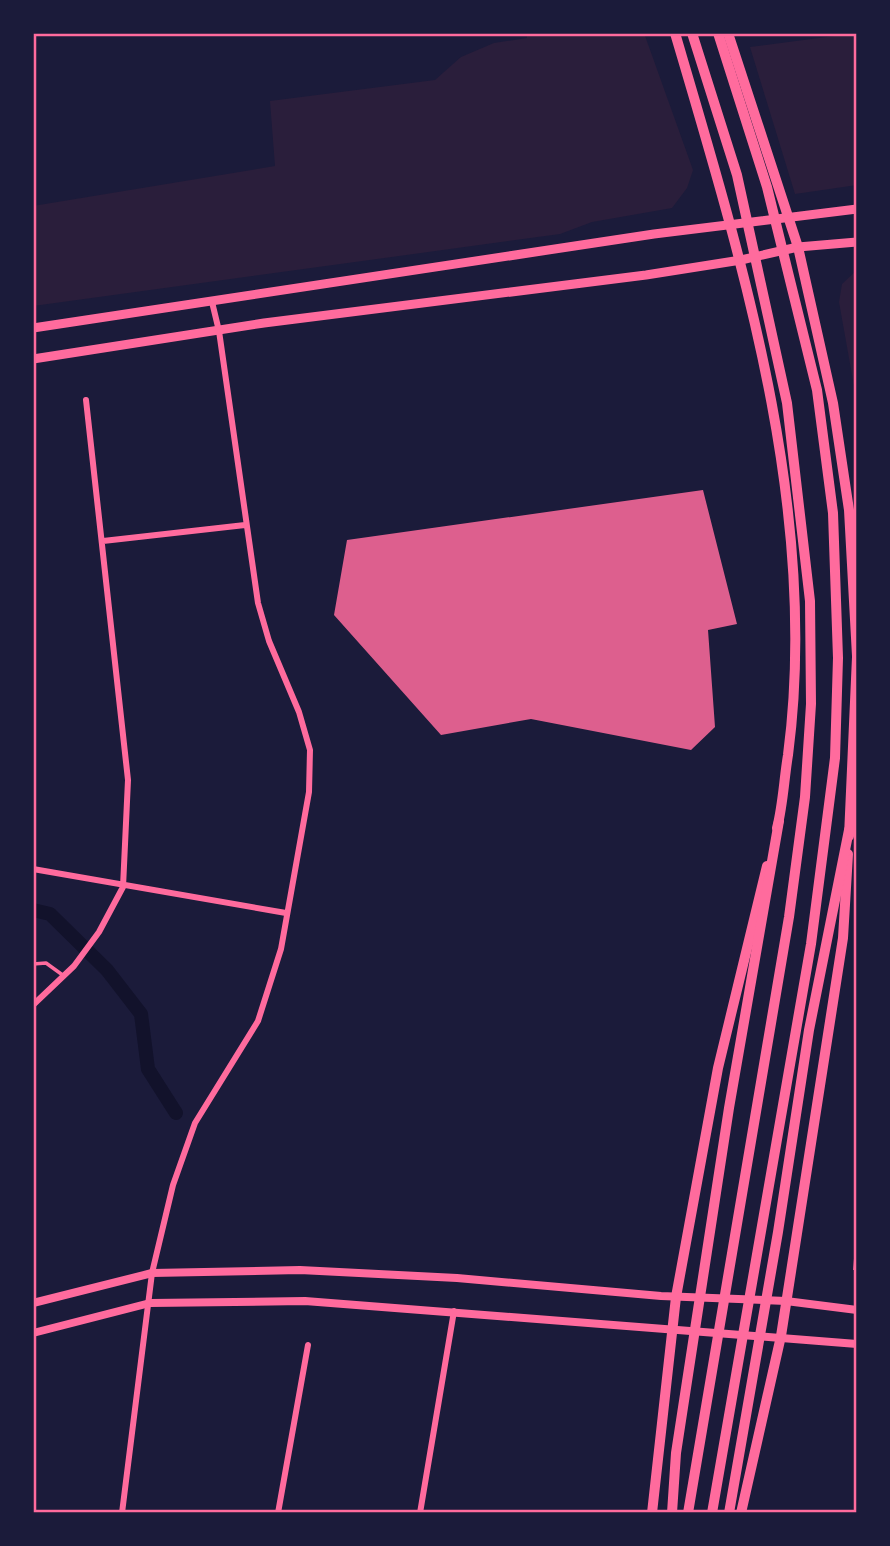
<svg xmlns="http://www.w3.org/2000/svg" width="890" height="1546" viewBox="0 0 890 1546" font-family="Cabin,sans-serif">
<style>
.green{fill:#2a1e3b}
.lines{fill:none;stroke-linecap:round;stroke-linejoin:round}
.canal{stroke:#12122b;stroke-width:14}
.building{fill:#dd5f8e}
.service{stroke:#ff6b9d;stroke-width:3.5}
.minor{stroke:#ff6b9d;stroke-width:6}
.tertiary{stroke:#ff6b9d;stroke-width:8}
.secondary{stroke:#ff6b9d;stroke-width:9}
.primary{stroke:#ff6b9d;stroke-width:10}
.trunk{stroke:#ff6b9d;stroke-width:10}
.neatline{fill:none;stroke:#ff6b9d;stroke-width:2.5}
</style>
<rect width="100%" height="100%" fill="#1b1b3a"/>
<path class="green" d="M 527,33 L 644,33 L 693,170 L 687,188 L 672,208 L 592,222 L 560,234 L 33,306 L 33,206 L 275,166 L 270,101 L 435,80 L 461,57 L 494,43 L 527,38 Z
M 857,33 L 857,185 L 795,194 L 750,47 Z
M 857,270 L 857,403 L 839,302 L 842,284 Z"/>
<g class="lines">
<path class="canal" d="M 33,910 L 50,914 L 107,970 L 141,1014 L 148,1069 L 176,1113"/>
</g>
<path class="building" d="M 703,490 L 737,624 L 708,630 L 715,727 L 691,750 L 531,719 L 441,735 L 334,615 L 347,540 Z
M 855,1247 L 857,1247 L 857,1270 L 853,1270 Z"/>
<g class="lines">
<path class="service" d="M 33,964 L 46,963 L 64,976"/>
<path class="minor" d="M 103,541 L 245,525
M 33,869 L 286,913
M 33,1005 L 74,966 L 99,932 L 123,887 L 128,780 L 86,400
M 122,1513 L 152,1273 L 173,1185 L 195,1123 L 258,1021 L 281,949 L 309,792 L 310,750 L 299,712 L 269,641 L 258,603 L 219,331 L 212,302
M 278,1513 L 308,1345
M 420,1513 L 454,1311"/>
<path class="tertiary" d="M 33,1303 L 152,1273 L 300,1270 L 457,1278 L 661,1296 L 786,1301 L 857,1310
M 33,1333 L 150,1303 L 305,1301 L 857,1344"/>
<path class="secondary" d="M 33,328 L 654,234 L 857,209
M 33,359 L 264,323 L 646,275 L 741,260 L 798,247 L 857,242"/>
<path class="primary" d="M 675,33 C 743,264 820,512 788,755 C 784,779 783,805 777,828
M 728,33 L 798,247 L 833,403 L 849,510 L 857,656
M 849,836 L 857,657
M 652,1513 L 676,1297 L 718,1068 L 767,866
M 741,1513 L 781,1336 L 843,938 L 848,854"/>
<path class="trunk" d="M 672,1513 L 676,1453 L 729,1108 L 779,821
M 688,1513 L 789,917 L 805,797 L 811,704 L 810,601 L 787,403 L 737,175 L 692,33
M 712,1513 L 811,944 L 835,758 L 838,658 L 833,513 L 817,390 L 767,187 L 718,33
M 729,1513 L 778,1232 L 809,1030 L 849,830"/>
</g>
<rect width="890" height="1546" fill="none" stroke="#1b1b3a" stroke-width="70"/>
<rect x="35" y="35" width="820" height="1476" class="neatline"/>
</svg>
